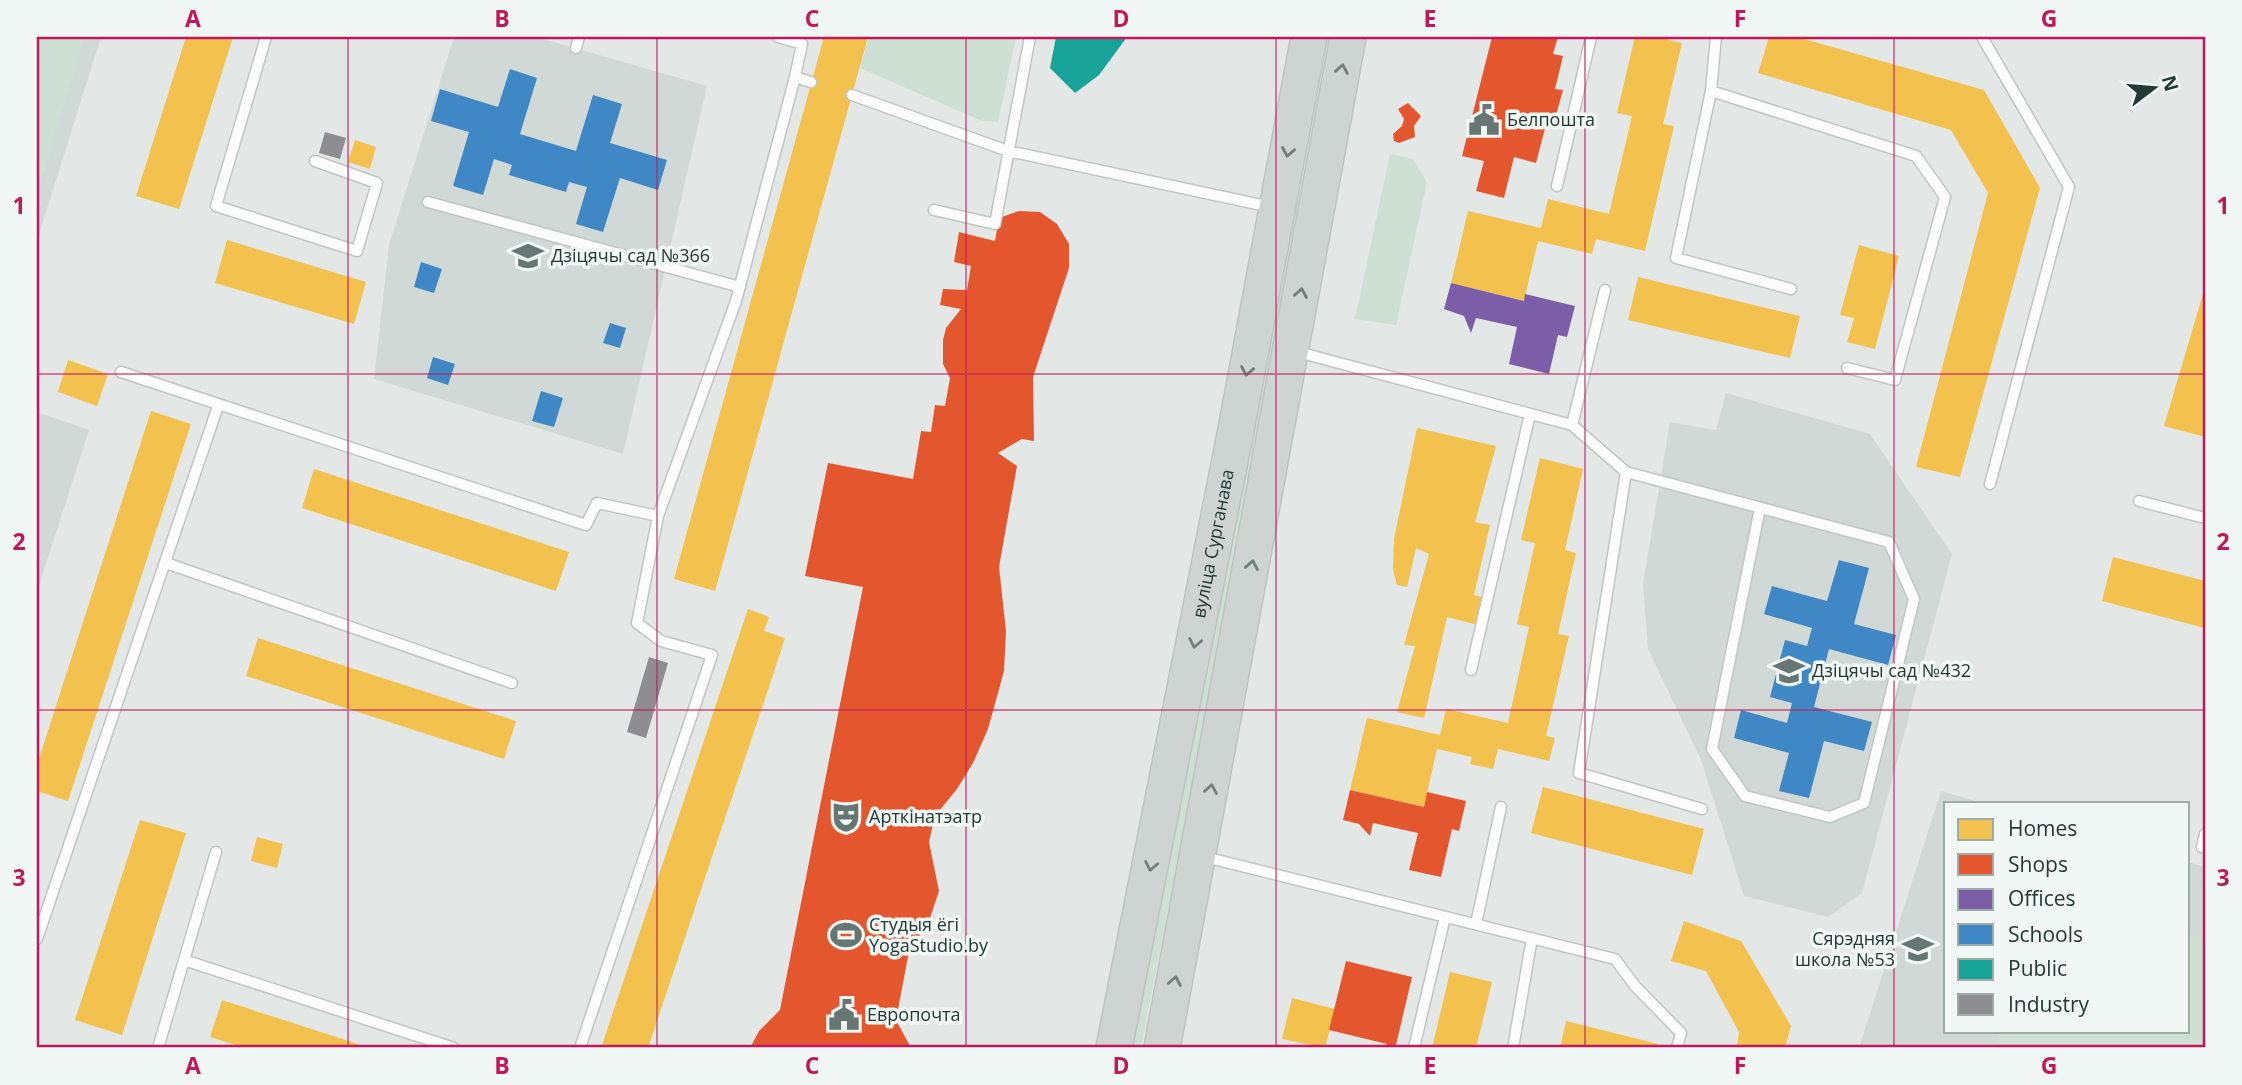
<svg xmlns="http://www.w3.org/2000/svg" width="2242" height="1085" viewBox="0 0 2242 1085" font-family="'Open Sans',sans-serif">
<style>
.built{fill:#d1d9d6}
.green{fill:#cde0d3}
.homes{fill:#f2c14e}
.shops{fill:#e4572e}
.offices{fill:#7b5ea7}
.schools{fill:#3f88c5}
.public{fill:#17a398}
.industry{fill:#8d8d92}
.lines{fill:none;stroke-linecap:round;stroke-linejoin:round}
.lane-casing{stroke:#c0c5c3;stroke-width:13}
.primary-casing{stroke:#bcc4c2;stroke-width:38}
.lane{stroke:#fbfcfb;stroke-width:10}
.primary{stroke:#ced4d2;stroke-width:35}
.oneway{stroke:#707f7b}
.grid{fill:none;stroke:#c2185b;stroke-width:2;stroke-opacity:0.55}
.labels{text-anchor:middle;stroke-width:7;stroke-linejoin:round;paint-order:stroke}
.poi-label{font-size:18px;fill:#233934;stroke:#f1f7f4;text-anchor:start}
.street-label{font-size:18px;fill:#233934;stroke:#f1f7f4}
.neatline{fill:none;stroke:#c2185b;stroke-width:2.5}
.grid-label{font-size:23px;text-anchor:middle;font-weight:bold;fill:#c2185b}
</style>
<rect width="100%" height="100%" fill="#e3e8e6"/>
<path class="built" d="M 37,37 L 101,37 L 37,241 Z
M 454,37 L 536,37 L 707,86 L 623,454 L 374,379 L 389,245 Z
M 1726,393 L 1870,434 L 1952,554 L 1862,893 L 1828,917 L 1744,896 L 1701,760 L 1648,649 L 1643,584 L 1670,422 L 1716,430 Z
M 37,412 L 89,430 L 37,592 Z
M 1941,791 L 1982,803 L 1946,803 L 1946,1031 L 2188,1031 L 2188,862 L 2205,867 L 2205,1048 L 1859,1048 Z"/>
<path class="green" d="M 37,37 L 84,37 L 42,179 L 37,183 Z
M 869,37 L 1016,37 L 998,122 L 982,121 L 860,68 Z
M 1390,154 L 1413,159 L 1427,182 L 1396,325 L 1355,319 Z
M 1294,200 L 1306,203 L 1141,1048 L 1130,1048 Z
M 2188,934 L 2205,938 L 2205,1048 L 1994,1048 L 1998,1031 L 2188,1031 Z"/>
<path class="homes" d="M 186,37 L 233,37 L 179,209 L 136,196 Z
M 824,37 L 868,37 L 715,591 L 674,579 Z
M 1635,37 L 1669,37 L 1668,40 L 1682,43 L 1663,124 L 1674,126 L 1645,251 L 1596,239 L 1592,254 L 1538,241 L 1524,301 L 1451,283 L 1468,211 L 1541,228 L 1548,199 L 1609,214 L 1632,116 L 1617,113 Z
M 1769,37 L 1797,37 L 1984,90 L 2040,188 L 1960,477 L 1916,467 L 1988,193 L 1951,130 L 1758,73 Z
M 355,140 L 376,147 L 370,169 L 348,162 Z
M 227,240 L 366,282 L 354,324 L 215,283 Z
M 1859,245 L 1899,256 L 1875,349 L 1847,342 L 1854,318 L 1840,315 Z
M 1638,277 L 1800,316 L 1790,358 L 1628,320 Z
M 2205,287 L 2205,437 L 2164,426 Z
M 68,360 L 108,374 L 97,406 L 58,392 Z
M 151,411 L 191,424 L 68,801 L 37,791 L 37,765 Z
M 1417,428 L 1496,446 L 1475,522 L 1490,525 L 1474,595 L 1485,598 L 1478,625 L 1447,617 L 1424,718 L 1397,712 L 1415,646 L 1404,645 L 1429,554 L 1416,548 L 1407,587 L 1397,585 L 1393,569 L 1394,539 Z
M 1540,458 L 1583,469 L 1565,550 L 1576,553 L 1558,634 L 1569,636 L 1546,736 L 1555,738 L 1549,761 L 1498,749 L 1493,769 L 1470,764 L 1472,757 L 1437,749 L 1424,807 L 1350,790 L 1367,718 L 1440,735 L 1446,709 L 1508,723 L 1529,627 L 1517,624 L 1535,543 L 1521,540 Z
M 314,469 L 569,552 L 556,591 L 302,508 Z
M 2113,557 L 2205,581 L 2205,628 L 2102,601 Z
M 748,609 L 769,617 L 764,631 L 785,638 L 773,675 L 648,1048 L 601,1048 Z
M 258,638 L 516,721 L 504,759 L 246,676 Z
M 1543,787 L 1704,829 L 1692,875 L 1531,833 Z
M 140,820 L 186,833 L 122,1035 L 75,1020 Z
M 257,837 L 283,844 L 277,868 L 251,861 Z
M 1684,921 L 1741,941 L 1791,1026 L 1785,1048 L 1737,1048 L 1739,1032 L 1706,971 L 1671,961 Z
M 1450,972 L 1492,982 L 1476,1048 L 1432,1048 Z
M 1292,998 L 1335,1009 L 1325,1048 L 1282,1039 Z
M 222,1000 L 370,1048 L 245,1048 L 210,1037 Z
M 1566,1021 L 1658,1044 L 1656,1048 L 1560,1048 Z"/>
<path class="shops" d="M 1492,37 L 1558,37 L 1553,54 L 1563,56 L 1555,89 L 1563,90 L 1555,119 L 1548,117 L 1536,163 L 1514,157 L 1504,198 L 1476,191 L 1484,161 L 1462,156 Z
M 1408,103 L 1421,116 L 1414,126 L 1415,137 L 1399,143 L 1394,141 L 1393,134 L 1402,126 L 1404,119 L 1398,109 Z
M 1019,211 L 1040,212 L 1057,224 L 1069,244 L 1069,268 L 1033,377 L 1034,441 L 1022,439 L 998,453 L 1017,466 L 999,567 L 1006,631 L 1004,671 L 988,729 L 973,763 L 957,789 L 935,816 L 929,842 L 939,891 L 927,927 L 910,946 L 896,1020 L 911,1048 L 750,1048 L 759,1031 L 780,1010 L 863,587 L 805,576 L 828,463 L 913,479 L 921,431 L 931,432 L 935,405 L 945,406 L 950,378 L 943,364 L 943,340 L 946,328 L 961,309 L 940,305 L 943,289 L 967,290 L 971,266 L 954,262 L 959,232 L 995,241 L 999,218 Z
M 1350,790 L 1424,807 L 1427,792 L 1466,801 L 1459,831 L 1452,829 L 1441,877 L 1409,870 L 1418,833 L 1373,823 L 1370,836 L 1359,824 L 1343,820 Z
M 1346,961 L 1412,977 L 1396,1045 L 1406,1048 L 1386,1048 L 1387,1044 L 1329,1030 Z"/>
<path class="offices" d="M 1451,283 L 1524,301 L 1525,294 L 1575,306 L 1567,337 L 1558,335 L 1549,374 L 1509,364 L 1517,327 L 1476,318 L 1471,333 L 1464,316 L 1444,309 Z"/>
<path class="schools" d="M 510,69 L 537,78 L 520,134 L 576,151 L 593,95 L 622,104 L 610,143 L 667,160 L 658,190 L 620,178 L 603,232 L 576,224 L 587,187 L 569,182 L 566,192 L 509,175 L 512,165 L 494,159 L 483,195 L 453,186 L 469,132 L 431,121 L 440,89 L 498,107 Z
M 421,262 L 442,269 L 434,293 L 414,287 Z
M 610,323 L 626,328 L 620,348 L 603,343 Z
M 433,357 L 455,364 L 448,385 L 427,378 Z
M 541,391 L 563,398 L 554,427 L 532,421 Z
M 1839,560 L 1869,568 L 1854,624 L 1896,635 L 1888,665 L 1829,649 L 1814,707 L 1872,722 L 1864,751 L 1824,741 L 1809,798 L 1779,791 L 1789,753 L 1734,738 L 1741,710 L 1787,723 L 1792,703 L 1770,697 L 1785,640 L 1807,646 L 1812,628 L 1764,614 L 1772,586 L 1827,601 Z"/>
<path class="public" d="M 1056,37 L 1127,37 L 1099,75 L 1075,93 L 1050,68 Z"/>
<path class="industry" d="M 325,132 L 346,138 L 340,159 L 319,153 Z
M 649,657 L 668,663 L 646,738 L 627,732 Z"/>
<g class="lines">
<defs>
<path id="lane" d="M 266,37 L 216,206 L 357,251 L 377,183 L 315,161
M 1716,37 L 1711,91 L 1916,156 L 1945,197 L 1895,380 L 1847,368
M 1982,37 L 2069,187 L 1990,484
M 576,48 L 579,37
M 795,77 L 811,82
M 1711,91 L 1676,258 L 1791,289
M 852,95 L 1008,151 L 1271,207
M 1557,186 L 1591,37
M 428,202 L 740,287
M 934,210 L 995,224 L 1030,37
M 1294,351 L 1572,425 L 1626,472 L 1889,542 L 1914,599 L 1864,803 L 1830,817 L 1745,796 L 1712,749 L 1760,508
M 121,372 L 586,525 L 597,503 L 658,516
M 1572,425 L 1605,290
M 1626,472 L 1579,773 L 1702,809
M 2139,501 L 2205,518
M 166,563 L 512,683
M 1471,670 L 1530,414
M 2205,834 L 2202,847 L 2205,848
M 1201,856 L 1615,959 L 1635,986 L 1681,1033 L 1677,1048
M 1476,924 L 1501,807
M 37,939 L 218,406
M 184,960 L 454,1048
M 158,1048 L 216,852
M 580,1048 L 712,655 L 661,641 L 637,623 L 658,516 L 736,301 L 795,77 L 802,44 L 778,37
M 1414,1048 L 1445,917
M 1513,1048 L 1532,938"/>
<g id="primary">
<path id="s1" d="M 1114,1048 L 1235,435 L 1309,37"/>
<path d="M 1162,1048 L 1348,37"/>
</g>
</defs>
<use href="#lane" class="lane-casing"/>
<use href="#primary" class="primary-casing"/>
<use href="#lane" class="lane"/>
<use href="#primary" class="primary"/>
</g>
<defs><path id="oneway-chevron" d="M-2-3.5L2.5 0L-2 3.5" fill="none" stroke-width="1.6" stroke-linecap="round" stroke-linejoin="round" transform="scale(1.75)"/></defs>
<g class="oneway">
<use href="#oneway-chevron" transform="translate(1342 69) rotate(-80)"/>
<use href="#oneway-chevron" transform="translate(1288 152) rotate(100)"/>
<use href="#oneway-chevron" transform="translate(1301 293) rotate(-80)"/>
<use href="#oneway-chevron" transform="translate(1247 371) rotate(100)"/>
<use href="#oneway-chevron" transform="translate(1252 565) rotate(-80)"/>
<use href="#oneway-chevron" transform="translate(1195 643) rotate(101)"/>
<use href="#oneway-chevron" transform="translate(1211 789) rotate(-80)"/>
<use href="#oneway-chevron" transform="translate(1151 866) rotate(101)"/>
<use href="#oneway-chevron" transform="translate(1175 981) rotate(-79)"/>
</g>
<path class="grid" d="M 348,37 L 348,1048M 657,37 L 657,1048M 966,37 L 966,1048M 1276,37 L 1276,1048M 1585,37 L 1585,1048M 1894,37 L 1894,1048M 37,374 L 2205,374M 37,710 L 2205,710"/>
<defs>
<symbol id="civic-bare" viewBox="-9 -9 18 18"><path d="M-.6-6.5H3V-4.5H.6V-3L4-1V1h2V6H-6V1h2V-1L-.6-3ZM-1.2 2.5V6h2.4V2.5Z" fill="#667672" stroke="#f1f7f4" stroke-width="2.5" paint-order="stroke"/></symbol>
<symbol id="school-bare" viewBox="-9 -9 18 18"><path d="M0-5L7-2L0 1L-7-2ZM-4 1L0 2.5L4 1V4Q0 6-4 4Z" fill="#667672" stroke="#f1f7f4" stroke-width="2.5" paint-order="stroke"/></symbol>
<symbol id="theatre-bare" viewBox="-9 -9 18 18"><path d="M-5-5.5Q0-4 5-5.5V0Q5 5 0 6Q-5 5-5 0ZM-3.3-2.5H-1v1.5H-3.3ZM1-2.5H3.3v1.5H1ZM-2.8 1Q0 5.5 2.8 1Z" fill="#667672" stroke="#f1f7f4" stroke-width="2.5" paint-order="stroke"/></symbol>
<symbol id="stadium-bare" viewBox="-9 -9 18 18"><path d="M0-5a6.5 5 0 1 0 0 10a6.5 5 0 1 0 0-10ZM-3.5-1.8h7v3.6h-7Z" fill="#667672" stroke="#f1f7f4" stroke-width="2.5" paint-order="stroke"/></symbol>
</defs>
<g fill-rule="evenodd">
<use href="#civic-bare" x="1462" y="98" width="44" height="44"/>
<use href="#school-bare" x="506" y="234" width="44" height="44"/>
<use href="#school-bare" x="1767" y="649" width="44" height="44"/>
<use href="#theatre-bare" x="824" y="795" width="44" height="44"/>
<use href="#stadium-bare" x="824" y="913" width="44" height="44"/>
<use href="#school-bare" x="1896" y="927" width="44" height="44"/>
<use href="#civic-bare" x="822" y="993" width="44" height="44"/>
</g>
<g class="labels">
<g class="poi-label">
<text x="1507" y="126">Белпошта</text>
<text x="551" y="262">Дзіцячы сад №366</text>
<text x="1812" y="677">Дзіцячы сад №432</text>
<text x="869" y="823">Арткінатэатр</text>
<text x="869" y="931">Студыя ёгі<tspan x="869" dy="21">YogaStudio.by</tspan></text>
<text x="1895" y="945" text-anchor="end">Сярэдняя<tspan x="1895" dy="21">школа №53</tspan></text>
<text x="867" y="1021">Европочта</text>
</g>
<g class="street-label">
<text dy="6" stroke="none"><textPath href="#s1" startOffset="514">вуліца Сурганава</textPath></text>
</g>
</g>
<rect width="2242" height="1085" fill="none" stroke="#f1f7f4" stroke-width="77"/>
<rect x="1944" y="802" width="245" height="231" fill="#f1f7f4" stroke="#9faba7" stroke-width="2"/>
<rect x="1958" y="819" width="35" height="21" fill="#f2c14e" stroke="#9faba7" stroke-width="2"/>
<text x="2008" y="836" font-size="21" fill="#233934">Homes</text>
<rect x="1958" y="854" width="35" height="21" fill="#e4572e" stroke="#9faba7" stroke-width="2"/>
<text x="2008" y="872" font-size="21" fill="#233934">Shops</text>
<rect x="1958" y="889" width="35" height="21" fill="#7b5ea7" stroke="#9faba7" stroke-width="2"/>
<text x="2008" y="906" font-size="21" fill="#233934">Offices</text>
<rect x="1958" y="924" width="35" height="21" fill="#3f88c5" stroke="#9faba7" stroke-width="2"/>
<text x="2008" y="942" font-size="21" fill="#233934">Schools</text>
<rect x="1958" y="959" width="35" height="21" fill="#17a398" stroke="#9faba7" stroke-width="2"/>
<text x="2008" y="976" font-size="21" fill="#233934">Public</text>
<rect x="1958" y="994" width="35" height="21" fill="#8d8d92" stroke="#9faba7" stroke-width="2"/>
<text x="2008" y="1012" font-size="21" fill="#233934">Industry</text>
<g transform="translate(2154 88) rotate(74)" stroke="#f1f7f4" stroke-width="5" paint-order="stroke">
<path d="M0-5L12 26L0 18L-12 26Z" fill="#233934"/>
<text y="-10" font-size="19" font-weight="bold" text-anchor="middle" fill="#233934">N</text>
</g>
<rect x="38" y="38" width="2166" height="1008" class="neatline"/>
<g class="grid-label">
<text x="193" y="27">A</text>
<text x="502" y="27">B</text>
<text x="812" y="27">C</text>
<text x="1121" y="27">D</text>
<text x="1430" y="27">E</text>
<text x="1740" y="27">F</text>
<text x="2049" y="27">G</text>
<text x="19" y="214">1</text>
<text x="2223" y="214">1</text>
<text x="19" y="550">2</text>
<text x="2223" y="550">2</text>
<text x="19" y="886">3</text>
<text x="2223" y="886">3</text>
<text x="193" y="1074">A</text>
<text x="502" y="1074">B</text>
<text x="812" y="1074">C</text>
<text x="1121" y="1074">D</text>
<text x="1430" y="1074">E</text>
<text x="1740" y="1074">F</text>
<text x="2049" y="1074">G</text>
</g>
</svg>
